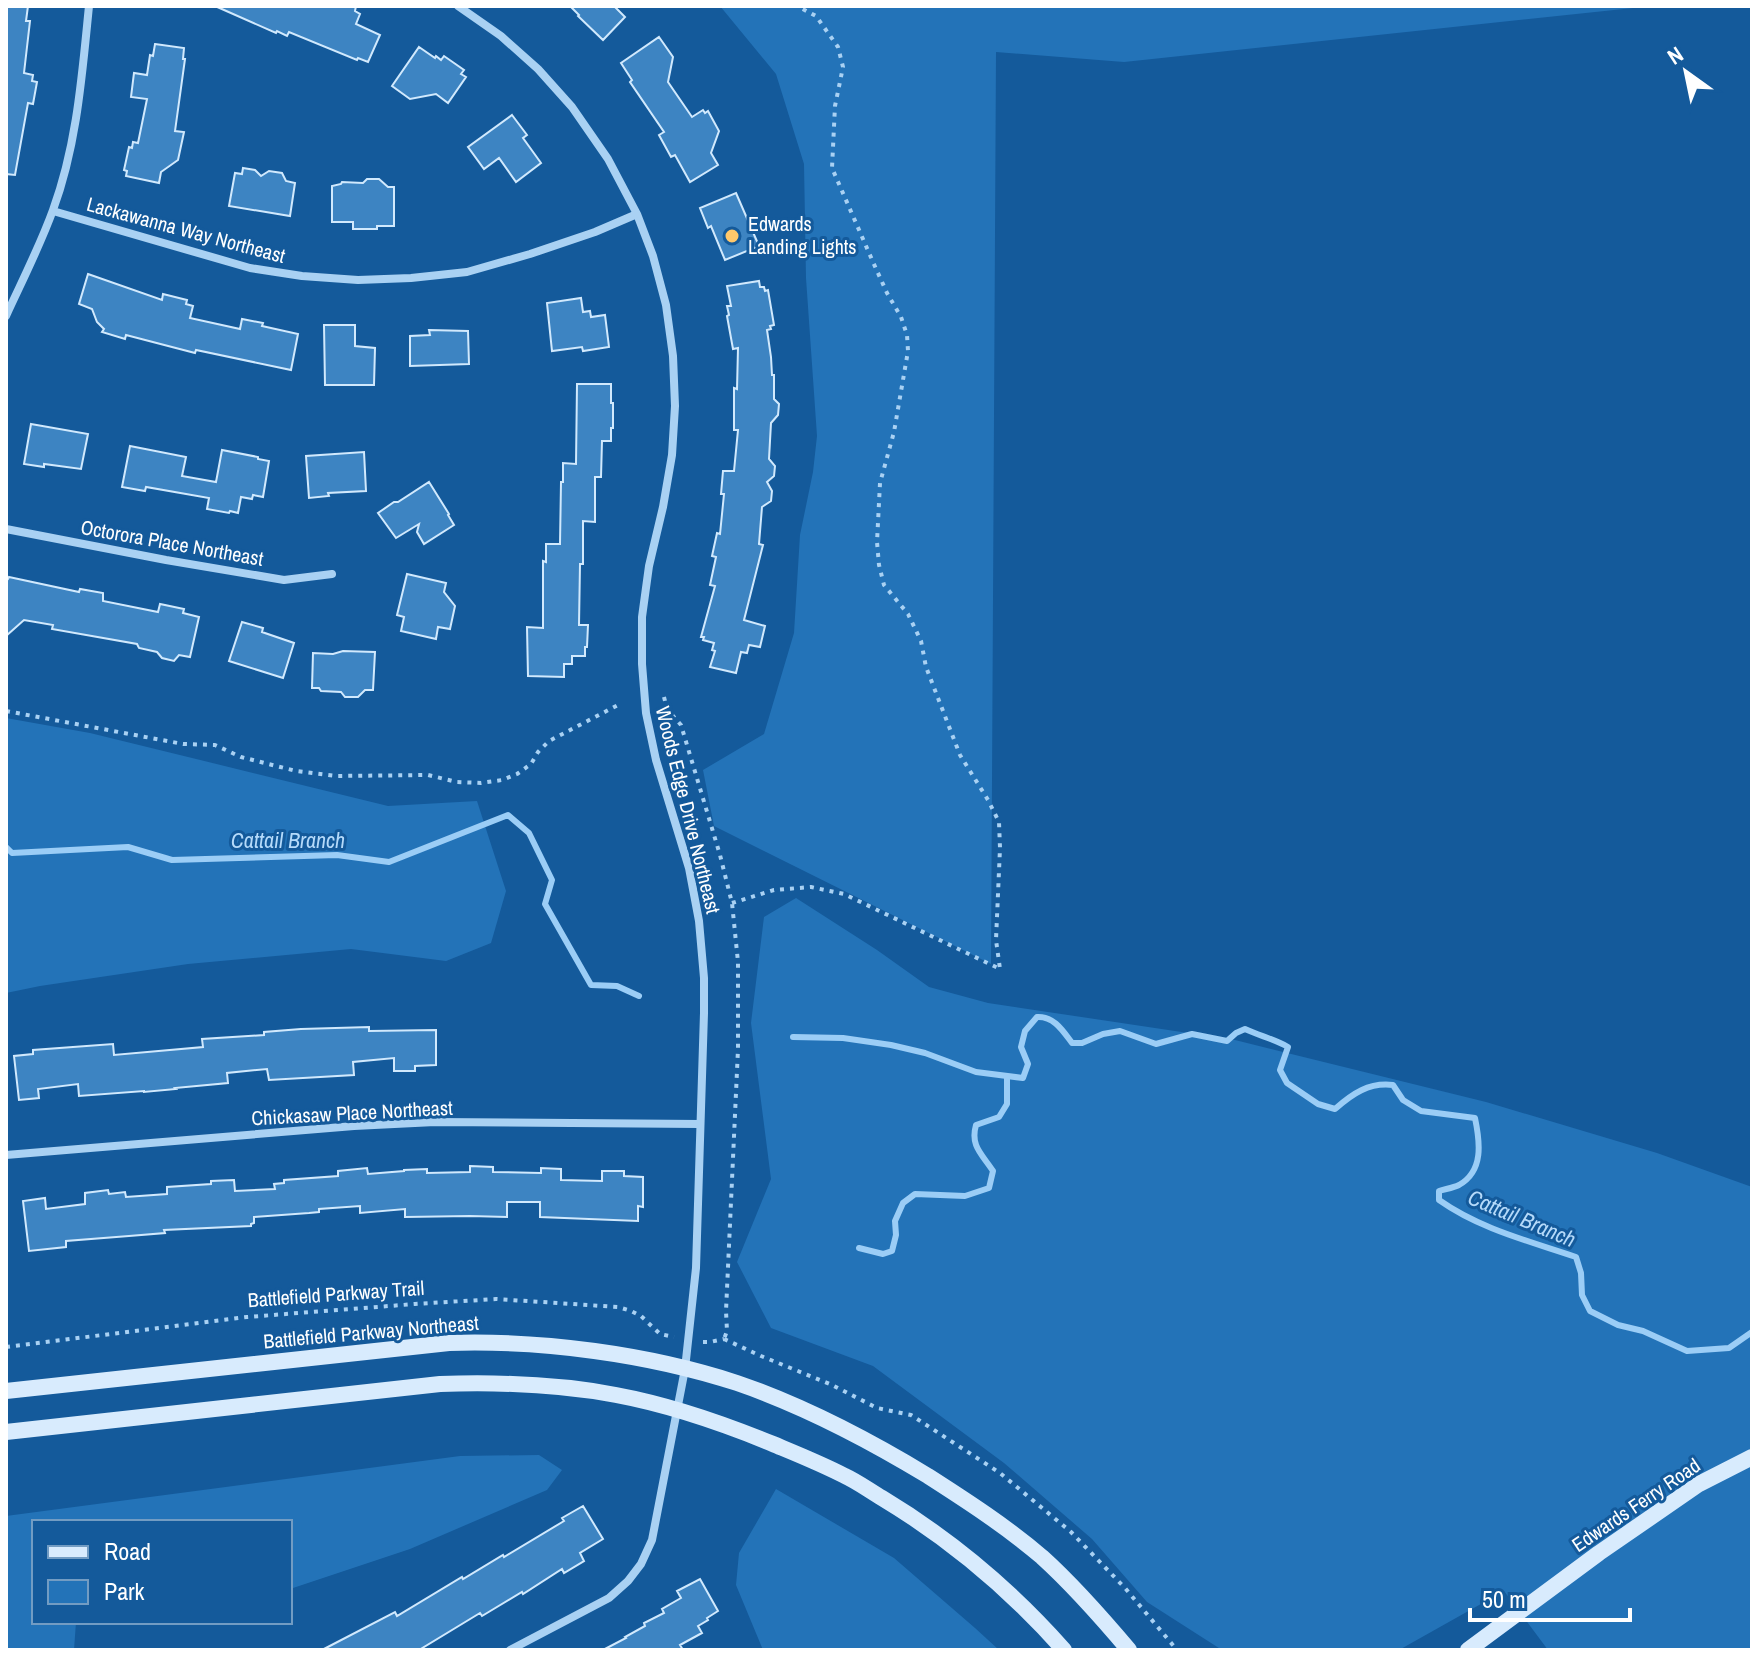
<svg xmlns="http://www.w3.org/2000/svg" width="1758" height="1656" viewBox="0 0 1758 1656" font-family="'Archivo Narrow',sans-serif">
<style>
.green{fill:#2373b8}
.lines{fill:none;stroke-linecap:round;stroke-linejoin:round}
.stream{stroke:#9bcdf6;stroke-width:6}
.building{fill:#3d84c2;stroke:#d1e9fd;stroke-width:2}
.path{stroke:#a9d1f3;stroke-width:4;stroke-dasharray:4 6;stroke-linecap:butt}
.street{stroke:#a9d1f3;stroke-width:8}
.secondary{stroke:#d8ebfd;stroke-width:16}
.poi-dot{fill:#ffc86b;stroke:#145a9b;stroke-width:3}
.labels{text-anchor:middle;stroke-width:6;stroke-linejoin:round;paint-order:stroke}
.poi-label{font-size:20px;fill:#fff;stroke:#145a9b;text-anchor:start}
.street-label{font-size:20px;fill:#fff;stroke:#145a9b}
.water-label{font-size:22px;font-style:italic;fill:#b5dafa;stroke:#145a9b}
</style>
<rect width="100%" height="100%" fill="#145a9b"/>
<path class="green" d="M 720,6 L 1652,6 L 1124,62 L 996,52 L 991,964 L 714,826 L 703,770 L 764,734 L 794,633 L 800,535 L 813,472 L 817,436 L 806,278 L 804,164 L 776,74 Z
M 6,718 L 90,733 L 388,806 L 477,801 L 506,891 L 491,943 L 446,961 L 351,949 L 188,964 L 40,986 L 6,993 Z
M 796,898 L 877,950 L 929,987 L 988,1003 L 1235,1040 L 1486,1102 L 1657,1153 L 1752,1187 L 1752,1650 L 1628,1650 L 1624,1648 L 1619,1650 L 1548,1650 L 1504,1591 L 1399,1650 L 1222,1650 L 1147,1602 L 1092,1539 L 1004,1463 L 873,1366 L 771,1328 L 737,1262 L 771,1179 L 751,1023 L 764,917 Z
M 539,1455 L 562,1470 L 547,1490 L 410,1549 L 290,1589 L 290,1522 L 34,1522 L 34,1622 L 76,1622 L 74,1650 L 6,1650 L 6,1516 L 460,1456 Z
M 776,1489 L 894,1558 L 975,1628 L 999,1650 L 763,1650 L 736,1585 L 739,1553 Z"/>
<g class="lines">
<path class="stream" d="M 6,847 L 12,853 L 128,847 L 172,860 L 337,855 L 389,862 L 508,815 L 529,833 L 552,880 L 545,904 L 591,985 L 617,986 L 639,996
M 793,1037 L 843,1038 L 891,1045 L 925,1053 L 976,1072 L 1023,1078 L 1028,1064 L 1021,1047 L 1025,1031 L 1037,1017 C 1054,1016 1063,1031 1072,1043 L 1082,1043 L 1103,1034 L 1120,1031 L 1156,1044 L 1192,1034 L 1227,1041 L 1236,1033 L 1245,1029 C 1260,1036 1274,1039 1288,1047 L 1280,1070 L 1287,1083 L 1318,1104 L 1335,1109 C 1352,1094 1369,1082 1393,1085 L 1403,1100 L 1421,1111 L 1475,1118 C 1480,1142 1484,1171 1459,1185 C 1453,1188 1445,1189 1439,1191 L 1439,1200 C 1480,1229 1529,1241 1576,1257 L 1581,1273 L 1582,1295 L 1590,1311 L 1618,1325 L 1643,1331 L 1687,1351 L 1729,1348 L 1752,1332
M 859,1248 L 883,1254 L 892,1251 L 896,1235 L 895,1221 L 903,1203 L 915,1194 L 965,1196 L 989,1188 L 993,1171 C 982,1154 970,1146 976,1125 L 999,1117 L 1007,1104 L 1007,1076"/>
</g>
<path class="building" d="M 6,6 L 28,6 L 26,21 L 30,21 L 24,73 L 33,75 L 32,81 L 37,82 L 33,104 L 28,103 L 15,175 L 6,174 Z
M 215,6 L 356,6 L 355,11 L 360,14 L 356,24 L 380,35 L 368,62 L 358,58 L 357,60 L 289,32 L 287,36 L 277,31 L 276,33 Z
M 570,6 L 614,6 L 625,17 L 603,40 L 578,16 L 579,15 Z
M 659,37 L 673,57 L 668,82 L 692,117 L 703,110 L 705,113 L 708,111 L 719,131 L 711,153 L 718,165 L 690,182 L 675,155 L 671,157 L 659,135 L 664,132 L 630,82 L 632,80 L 621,63 Z
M 155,44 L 184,48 L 183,59 L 185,59 L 175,131 L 184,132 L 178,160 L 161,172 L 159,183 L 126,176 L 127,171 L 124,170 L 129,147 L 132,148 L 133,142 L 138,143 L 147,99 L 131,97 L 134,73 L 147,75 L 150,55 L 153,56 Z
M 419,47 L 435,58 L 436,56 L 441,60 L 444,56 L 464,70 L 461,74 L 466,77 L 448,103 L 436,94 L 410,99 L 392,86 Z
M 512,115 L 527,135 L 523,138 L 541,163 L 516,182 L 499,158 L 484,169 L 468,147 Z
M 243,168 L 255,170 L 261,176 L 269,171 L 282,173 L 286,181 L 295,183 L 290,216 L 229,206 L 235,173 L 242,174 Z
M 367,179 L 379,179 L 388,187 L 394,187 L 394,226 L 377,226 L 377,229 L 353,229 L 353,222 L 332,222 L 332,186 L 341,184 L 342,182 L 363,183 Z
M 736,193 L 759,246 L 725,260 L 711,226 L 708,228 L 700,208 Z
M 88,274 L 162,300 L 163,294 L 187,300 L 186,304 L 193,306 L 190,318 L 240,329 L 242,319 L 263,323 L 262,326 L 298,334 L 291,370 L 196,350 L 195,353 L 126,335 L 125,339 L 102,332 L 104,329 L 97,322 L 92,309 L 79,304 Z
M 759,281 L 760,287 L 764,287 L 765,291 L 768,290 L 774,325 L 770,326 L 771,329 L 767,330 L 771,357 L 772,375 L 774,375 L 774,399 L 779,404 L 778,415 L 771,423 L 769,459 L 775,466 L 774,476 L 767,482 L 772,491 L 771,501 L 762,507 L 759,544 L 763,545 L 744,620 L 765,626 L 760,647 L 749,645 L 747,653 L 741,652 L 736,673 L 710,667 L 715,651 L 712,650 L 714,643 L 703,640 L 704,637 L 701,637 L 715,586 L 710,585 L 716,557 L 712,556 L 717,533 L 720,534 L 724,494 L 721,494 L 723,471 L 734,471 L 738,430 L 734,430 L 734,388 L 737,389 L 738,348 L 733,349 L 727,316 L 729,315 L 727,306 L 731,306 L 727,286 Z
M 581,298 L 583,312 L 590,311 L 591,317 L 605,315 L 609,347 L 583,351 L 582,347 L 552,351 L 547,303 Z
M 324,325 L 355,325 L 355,346 L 375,348 L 374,385 L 325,385 Z
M 429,330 L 468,331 L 469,364 L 410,366 L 410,336 L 430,335 Z
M 577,384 L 611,384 L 611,403 L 613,403 L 613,428 L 611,428 L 611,441 L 602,441 L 601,477 L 595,477 L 595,522 L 583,521 L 583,564 L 580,564 L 579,625 L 588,625 L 587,647 L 585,647 L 585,656 L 572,656 L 572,664 L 564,664 L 564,677 L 528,676 L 527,627 L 543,628 L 543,561 L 546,562 L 546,544 L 560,544 L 561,482 L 563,482 L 563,463 L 576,464 Z
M 31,424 L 88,434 L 81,469 L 44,464 L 44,467 L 24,464 Z
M 130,446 L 186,457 L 182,476 L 216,482 L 222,450 L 258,457 L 258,459 L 269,461 L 263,497 L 253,495 L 252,499 L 241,497 L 238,513 L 230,511 L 229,513 L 207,509 L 209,498 L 146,487 L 145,491 L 122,487 Z
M 364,452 L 366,491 L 328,493 L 329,496 L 309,498 L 306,456 Z
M 429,482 L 449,514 L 448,515 L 454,525 L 424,544 L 417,532 L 419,524 L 396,538 L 378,513 L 394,502 L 398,502 Z
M 407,574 L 446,583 L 444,592 L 455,606 L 450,629 L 438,627 L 436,639 L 401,631 L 404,617 L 397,615 Z
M 9,577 L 79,592 L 80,589 L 103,593 L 103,601 L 158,612 L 160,604 L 184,609 L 183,613 L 199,617 L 190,657 L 179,655 L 174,661 L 162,658 L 157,652 L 139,648 L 137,644 L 52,629 L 53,625 L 24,620 L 6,636 L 6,578 L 8,579 Z
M 242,622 L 263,628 L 262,632 L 294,643 L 283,678 L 229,661 Z
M 343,651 L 375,652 L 373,690 L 365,690 L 358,697 L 345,697 L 341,692 L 321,691 L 319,688 L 312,688 L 313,653 L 333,654 Z
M 369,1027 L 369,1031 L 436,1030 L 436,1065 L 415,1066 L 415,1071 L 394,1071 L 394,1058 L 353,1062 L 354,1075 L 269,1080 L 267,1069 L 227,1073 L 228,1083 L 175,1088 L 176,1089 L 144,1092 L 144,1091 L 79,1096 L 78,1084 L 38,1089 L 39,1098 L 19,1100 L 14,1056 L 33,1054 L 33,1050 L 113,1044 L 114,1055 L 203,1047 L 202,1039 L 264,1035 L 264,1032 L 301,1029 Z
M 470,1166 L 493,1167 L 493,1172 L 541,1173 L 541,1168 L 561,1169 L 561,1180 L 602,1181 L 602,1171 L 624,1171 L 624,1176 L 643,1177 L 643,1207 L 638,1206 L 638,1221 L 540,1217 L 540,1202 L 507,1202 L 507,1217 L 470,1216 L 405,1217 L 405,1209 L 360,1213 L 360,1206 L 319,1209 L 319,1212 L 309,1213 L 254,1217 L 254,1223 L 251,1224 L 251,1226 L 164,1230 L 165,1233 L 129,1236 L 66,1241 L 66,1247 L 29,1251 L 23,1201 L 45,1198 L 46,1209 L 85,1204 L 85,1193 L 108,1190 L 109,1194 L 125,1192 L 126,1197 L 167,1194 L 167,1187 L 211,1184 L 211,1181 L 234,1180 L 235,1191 L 275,1189 L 274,1184 L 284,1183 L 284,1180 L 338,1176 L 338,1171 L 367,1168 L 368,1174 L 404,1171 L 404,1170 L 427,1169 L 427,1173 L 470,1172 Z
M 583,1506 L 603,1539 L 580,1553 L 584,1561 L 564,1573 L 562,1569 L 523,1594 L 522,1592 L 482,1616 L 480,1613 L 419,1650 L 322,1650 L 395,1612 L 397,1616 L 462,1577 L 463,1579 L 503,1555 L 504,1557 L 564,1521 L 562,1518 Z
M 700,1579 L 718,1611 L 707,1618 L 708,1620 L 698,1626 L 702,1633 L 680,1645 L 683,1650 L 603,1650 L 626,1638 L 625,1637 L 645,1626 L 644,1623 L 664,1613 L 662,1609 L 681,1598 L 677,1591 Z"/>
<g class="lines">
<path class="path" d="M 664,697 L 667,709 L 681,725 L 720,855 L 732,903 L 738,962 L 738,1049 L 726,1311 L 727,1331 L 724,1339
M 6,711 L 183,744 L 215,745 L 241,757 L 296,771 L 336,776 L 428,775 L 457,782 L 481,783 L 502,780 L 517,774 L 531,764 L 538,752 L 549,741 L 618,705
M 732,903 L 774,890 L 811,887 L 844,894 L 1000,969 L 996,940 L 1000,848 L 999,822 L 988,800 L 960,755 L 926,667 L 921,641 L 908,614 L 884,585 L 879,565 L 877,542 L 880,483 L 894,432 L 908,351 L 907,335 L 901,317 L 887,293 L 873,262 L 832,168 L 835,106 L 843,67 L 838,47 L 816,16 L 797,6
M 724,1339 L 761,1356 L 830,1384 L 877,1408 L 911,1415 L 1000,1473 L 1071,1532 L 1125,1588 L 1177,1650
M 703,1342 L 710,1342 L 724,1339
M 6,1347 L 247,1317 L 415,1304 L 496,1299 L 618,1307 L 631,1311 L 641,1316 L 660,1334 L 674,1337"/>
<path class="street" d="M 458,6 L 501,36 L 538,69 L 572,107 L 608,159 L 637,214 L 653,256 L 666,305 L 673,356 L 675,406 L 672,455 L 663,507 L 649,566 L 642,617 L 642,664 L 646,713 L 656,760 L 689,868 L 699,921 L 704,978 L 704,1013 L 696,1268 L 685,1369 L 652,1540 L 641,1564 L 628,1581 L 609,1598 L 510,1650
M 53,211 L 250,268 L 302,276 L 358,280 L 411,278 L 467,272 L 530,254 L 595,232 L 637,214
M 6,316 C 22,281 40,246 53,210 C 77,145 82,75 89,6
M 6,529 L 166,560 L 284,580 L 332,574
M 6,1155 L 354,1126 L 435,1122 L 700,1124"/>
<path class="secondary" d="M 6,1391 L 449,1343 C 542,1340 648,1354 737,1383 C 804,1406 867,1439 928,1476 C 967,1501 1007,1527 1042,1557 C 1073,1585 1102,1618 1129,1650
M 6,1432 L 440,1384 C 499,1382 558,1384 616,1395 C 670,1405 722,1423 773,1444 C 797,1454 822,1464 845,1476 C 858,1482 870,1491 882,1498 C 950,1539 1011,1590 1064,1650
M 1468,1650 L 1599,1553 L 1699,1484 L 1752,1457"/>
</g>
<circle class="poi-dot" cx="732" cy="236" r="8"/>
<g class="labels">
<g class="poi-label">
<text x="748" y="231">Edwards<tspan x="748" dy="23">Landing Lights</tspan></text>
</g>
<g class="street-label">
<text transform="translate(186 230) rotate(15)" y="7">Lackawanna Way Northeast</text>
<text transform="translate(172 543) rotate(10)" y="7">Octorora Place Northeast</text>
<text transform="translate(688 810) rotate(76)" y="7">Woods Edge Drive Northeast</text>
<text transform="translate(352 1113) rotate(-3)" y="7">Chickasaw Place Northeast</text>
<text transform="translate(336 1294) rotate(-4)" y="7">Battlefield Parkway Trail</text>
<text transform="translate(371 1332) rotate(-5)" y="7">Battlefield Parkway Northeast</text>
<text transform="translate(1636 1505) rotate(-34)" y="7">Edwards Ferry Road</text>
</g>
<g class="water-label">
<text x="288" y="848">Cattail Branch</text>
<text transform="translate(1522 1218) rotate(23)" y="8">Cattail Branch</text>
</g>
</g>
<rect width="1758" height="1656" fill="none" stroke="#ffffff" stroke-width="16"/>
<rect x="32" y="1520" width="260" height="104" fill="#145a9b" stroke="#729cc3" stroke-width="2"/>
<rect x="48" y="1546" width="40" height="12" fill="#d8ebfd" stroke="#729cc3" stroke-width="2"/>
<text x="104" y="1560" font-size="24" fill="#ffffff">Road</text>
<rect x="48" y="1580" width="40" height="24" fill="#2373b8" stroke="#729cc3" stroke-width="2"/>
<text x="104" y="1600" font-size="24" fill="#ffffff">Park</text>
<g transform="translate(1686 72) rotate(327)" stroke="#145a9b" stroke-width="6" paint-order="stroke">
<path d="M0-6L14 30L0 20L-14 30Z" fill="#ffffff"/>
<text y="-12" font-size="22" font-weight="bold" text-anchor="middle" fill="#ffffff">N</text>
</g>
<path d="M1470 1608v12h160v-12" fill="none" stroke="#ffffff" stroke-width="4"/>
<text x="1482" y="1608" font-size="24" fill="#ffffff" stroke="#145a9b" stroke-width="6" paint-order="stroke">50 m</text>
</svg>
